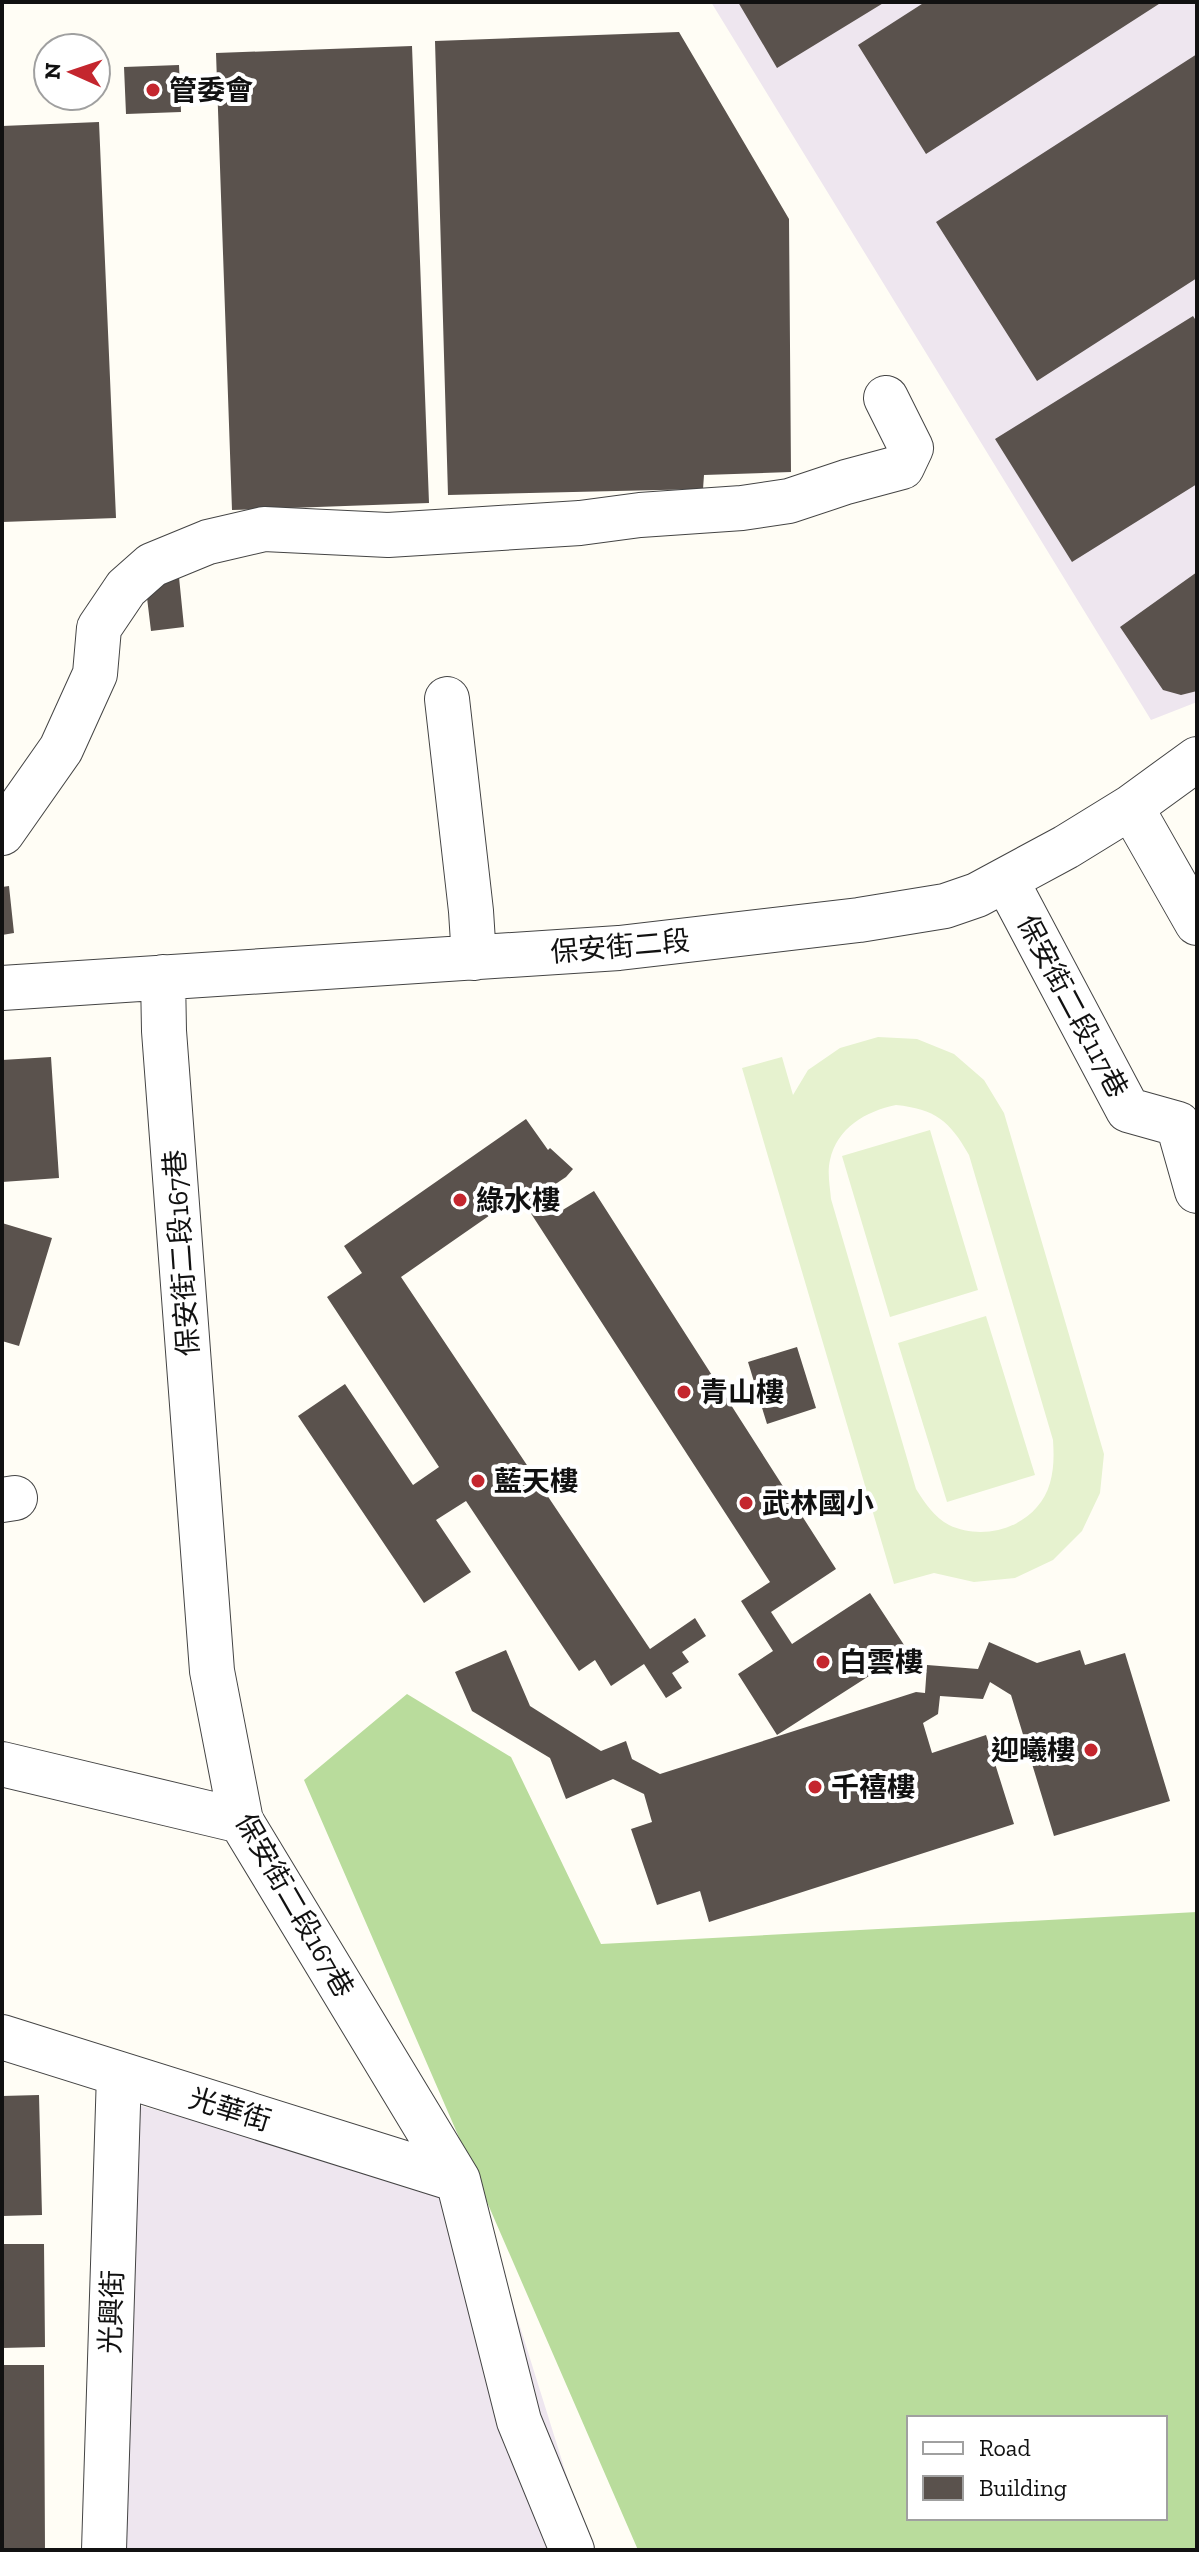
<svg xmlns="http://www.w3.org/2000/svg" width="1199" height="2552" viewBox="0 0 1199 2552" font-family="'Zilla Slab','Noto Sans TC',serif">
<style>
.industrial{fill:#eee6ef}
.forest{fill:#b9dc9c;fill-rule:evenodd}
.pitch{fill:#e6f2cf;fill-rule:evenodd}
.building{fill:#5a524d}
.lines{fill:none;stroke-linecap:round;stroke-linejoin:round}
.minor-casing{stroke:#444;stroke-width:46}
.minor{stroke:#fff;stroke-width:44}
.poi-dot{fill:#c4262e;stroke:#fff;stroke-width:3}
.labels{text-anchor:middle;stroke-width:8;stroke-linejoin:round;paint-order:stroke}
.poi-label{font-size:28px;font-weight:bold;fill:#111;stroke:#fff;text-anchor:start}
.street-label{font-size:28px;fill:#111;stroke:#fff}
</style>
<rect width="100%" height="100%" fill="#fffdf5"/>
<path class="industrial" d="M 711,2 L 1197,2 L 1197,702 L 1151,720 Z
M 131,2103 L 480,2199 L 590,2550 L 123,2550 Z"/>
<path class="forest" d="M 407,1694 L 511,1757 L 601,1944 L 1197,1912 L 1197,2550 L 638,2550 L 304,1780 ZM 909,2418 L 1165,2418 L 1165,2518 L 909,2518 Z"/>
<path class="pitch" d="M 878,1037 L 917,1039 L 954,1054 L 984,1080 L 1004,1113 L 1104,1454 L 1100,1493 L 1082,1531 L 1053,1560 L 1015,1578 L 974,1582 L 934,1573 L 894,1584 L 742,1068 L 782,1057 L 793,1095 L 808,1070 L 840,1048 ZM 896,1105 C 935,1109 950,1121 969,1155 L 1053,1440 C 1054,1455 1054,1469 1050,1483 C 1038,1525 987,1543 949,1525 C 934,1517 925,1503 916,1489 L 831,1199 C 830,1187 827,1172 830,1160 C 837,1128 866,1111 896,1105 Z
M 930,1130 L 978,1290 L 890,1317 L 842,1156 Z
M 986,1316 L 1035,1475 L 947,1502 L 898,1343 Z"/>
<path class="building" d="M 738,2 L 885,2 L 777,68 Z
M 925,2 L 1162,2 L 926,154 L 858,45 Z
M 679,32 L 789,219 L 791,472 L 704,475 L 703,489 L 448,495 L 435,41 Z
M 412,46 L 429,503 L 232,510 L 216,53 Z
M 1197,54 L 1197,278 L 1037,381 L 936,222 Z
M 179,65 L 181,112 L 126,114 L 124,67 Z
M 99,122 L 116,518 L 2,522 L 2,126 Z
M 1193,316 L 1197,322 L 1197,484 L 1072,562 L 995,439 Z
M 1197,572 L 1197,691 L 1181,695 L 1163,690 L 1120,627 Z
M 179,577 L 184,627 L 151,631 L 145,581 Z
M 9,886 L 14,933 L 2,935 L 2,887 Z
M 51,1057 L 59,1178 L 2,1182 L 2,1060 Z
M 526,1119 L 548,1150 L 550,1148 L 573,1169 L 566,1177 L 542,1193 L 556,1214 L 594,1191 L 836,1569 L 771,1612 L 792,1644 L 870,1593 L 908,1651 L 777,1735 L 738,1674 L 773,1651 L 741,1601 L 770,1582 L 519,1195 L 401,1277 L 650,1649 L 695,1618 L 706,1636 L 682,1652 L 689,1662 L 672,1673 L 682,1688 L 666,1698 L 644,1664 L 611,1686 L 595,1660 L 579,1671 L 466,1501 L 436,1520 L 471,1572 L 424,1603 L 298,1416 L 345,1384 L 413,1485 L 439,1467 L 327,1297 L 362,1273 L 344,1246 Z
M 2,1223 L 52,1238 L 19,1346 L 2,1341 Z
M 797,1347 L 816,1408 L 767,1424 L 748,1362 Z
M 989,1642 L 1037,1663 L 1080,1650 L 1085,1665 L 1125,1653 L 1170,1801 L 1054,1836 L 1011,1695 L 990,1682 L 983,1699 L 940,1696 L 938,1714 L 923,1723 L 932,1753 L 986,1735 L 1014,1824 L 709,1922 L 700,1891 L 657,1905 L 631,1829 L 652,1822 L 644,1794 L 613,1779 L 566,1799 L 550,1758 L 472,1711 L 455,1672 L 506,1650 L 530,1706 L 601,1751 L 626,1741 L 632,1759 L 660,1774 L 916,1692 L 925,1693 L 927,1665 L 978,1669 Z
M 39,2095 L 42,2215 L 2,2216 L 2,2096 Z
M 2,2244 L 44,2244 L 45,2347 L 2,2348 Z
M 2,2365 L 44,2365 L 45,2550 L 2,2550 Z"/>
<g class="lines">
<defs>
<path id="minor" d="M 447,699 L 471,911 L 474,958
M 1131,807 L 1197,923
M 2,833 L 61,749 L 95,674 L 99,628 L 126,588 L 152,565 L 208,542 L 264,529 L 388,535 L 580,523 L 640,515 L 742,508 L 789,501 L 846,482 L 902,467 L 911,448 L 886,398
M 1006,880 L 1128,1110 L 1178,1124 L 1197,1191
M 163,977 L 164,1031 L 212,1671 L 241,1821 L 458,2180 L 519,2421 L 572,2550
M 2,988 L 619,948 L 859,920 L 945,906 L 977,895 L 1066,847 L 1131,807 L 1197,759
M 2,1500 L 15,1498
M 2,1764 L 241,1821
M 2,2037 L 458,2180
M 104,2550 L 119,2074"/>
</defs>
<use href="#minor" class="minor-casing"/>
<use href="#minor" class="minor"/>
</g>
<g class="poi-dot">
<circle cx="153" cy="90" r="8"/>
<circle cx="460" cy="1200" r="8"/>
<circle cx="684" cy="1392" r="8"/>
<circle cx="478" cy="1481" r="8"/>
<circle cx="746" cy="1503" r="8"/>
<circle cx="823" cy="1662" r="8"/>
<circle cx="1091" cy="1750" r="8"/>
<circle cx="815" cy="1787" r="8"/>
</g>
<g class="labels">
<g class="poi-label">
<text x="169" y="100">管委會</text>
<text x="476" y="1210">綠水樓</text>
<text x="700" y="1402">青山樓</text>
<text x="494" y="1491">藍天樓</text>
<text x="762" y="1513">武林國小</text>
<text x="839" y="1672">白雲樓</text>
<text x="1075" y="1760" text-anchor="end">迎曦樓</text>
<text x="831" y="1797">千禧樓</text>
</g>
<g class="street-label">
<text transform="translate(620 946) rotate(-5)" y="10">保安街二段</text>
<text transform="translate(1073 1006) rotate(62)" y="10">保安街二段117巷</text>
<text transform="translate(181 1253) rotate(-94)" y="10">保安街二段167巷</text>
<text transform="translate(295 1905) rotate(60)" y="10">保安街二段167巷</text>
<text transform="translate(230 2109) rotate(17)" y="10">光華街</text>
<text transform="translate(111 2312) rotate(-88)" y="10">光興街</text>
</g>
</g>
<rect width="1199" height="2552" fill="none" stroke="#111111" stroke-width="8"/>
<rect x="907" y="2416" width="260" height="104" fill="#ffffff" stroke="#a0a0a0" stroke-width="2"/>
<rect x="923" y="2442" width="40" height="12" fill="#ffffff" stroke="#a0a0a0" stroke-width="2"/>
<text x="979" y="2456" font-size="24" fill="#111111">Road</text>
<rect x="923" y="2476" width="40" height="24" fill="#5a524d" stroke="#a0a0a0" stroke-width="2"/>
<text x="979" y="2496" font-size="24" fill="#111111">Building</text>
<g transform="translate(72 72) rotate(273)"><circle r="38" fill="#ffffff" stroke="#a0a0a0" stroke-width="2"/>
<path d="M0-6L14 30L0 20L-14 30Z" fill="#c4262e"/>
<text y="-12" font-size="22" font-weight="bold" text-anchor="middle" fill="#111111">N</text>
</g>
</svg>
